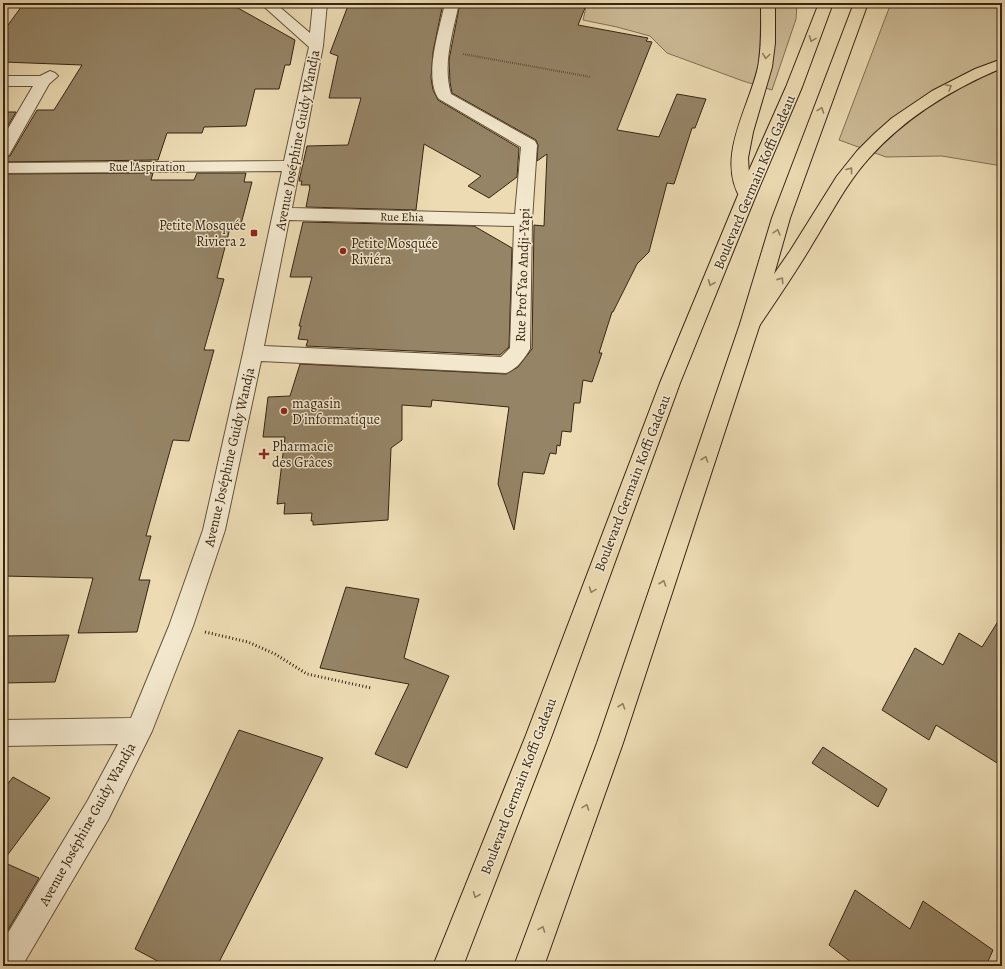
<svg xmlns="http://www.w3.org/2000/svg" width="1005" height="969" viewBox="0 0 1005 969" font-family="Alegreya,serif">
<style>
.green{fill:#cdbc98;stroke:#827055}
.building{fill:#958466;stroke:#362512}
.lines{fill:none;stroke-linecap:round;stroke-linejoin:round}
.minor-casing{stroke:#64523a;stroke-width:2}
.major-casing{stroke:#362512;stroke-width:2}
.highway-casing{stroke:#362512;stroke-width:2}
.path-far1{stroke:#362512;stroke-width:2;stroke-dasharray:0.5 1.5;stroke-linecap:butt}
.path{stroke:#362512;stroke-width:3;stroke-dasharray:1 2.5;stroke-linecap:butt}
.minor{fill:#f3e8ce;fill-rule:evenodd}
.major{fill:#ecdbb3;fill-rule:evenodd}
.highway{fill:#ecdbb3;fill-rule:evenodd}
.oneway{stroke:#918062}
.poi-dot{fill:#8f2418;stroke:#f3e8ce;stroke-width:1.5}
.labels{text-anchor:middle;stroke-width:3;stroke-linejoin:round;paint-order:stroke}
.far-street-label{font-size:12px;fill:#362512;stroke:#f3e8ce}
.street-label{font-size:14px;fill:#362512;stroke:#f3e8ce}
.poi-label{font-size:14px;fill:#362512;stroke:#f3e8ce;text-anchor:start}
</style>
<rect width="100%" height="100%" fill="#ecdbb3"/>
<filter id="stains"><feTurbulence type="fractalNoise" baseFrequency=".005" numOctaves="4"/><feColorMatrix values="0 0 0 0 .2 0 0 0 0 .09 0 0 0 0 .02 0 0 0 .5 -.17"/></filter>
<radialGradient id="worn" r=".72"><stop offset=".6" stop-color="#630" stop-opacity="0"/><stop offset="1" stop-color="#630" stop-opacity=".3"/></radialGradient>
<path class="green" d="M 587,3 L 797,3 L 796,19 L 772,90 L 743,81 L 667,53 L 650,36 L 617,27 L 583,20 Z
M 891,3 L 1002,3 L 1002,166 L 942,156 L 886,157 L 839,140 Z"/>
<path class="building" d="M 24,3 L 229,3 L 295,40 L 290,65 L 285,65 L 279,89 L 255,89 L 246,126 L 204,127 L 202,133 L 167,133 L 158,160 L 3,162 L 3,157 L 10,156 L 37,110 L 54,110 L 82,65 L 3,62 L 3,32 Z
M 349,3 L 443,3 L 433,52 L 431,78 L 433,90 L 438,100 L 519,148 L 517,177 L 489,198 L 468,186 L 481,176 L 424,144 L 416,210 L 306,207 L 310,187 L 309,187 L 310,185 L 301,185 L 302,181 L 299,181 L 307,146 L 348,145 L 361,98 L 329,98 L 338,56 L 330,53 Z
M 460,3 L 587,3 L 578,25 L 648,38 L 646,41 L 652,42 L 617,130 L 659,137 L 677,94 L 706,99 L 695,128 L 692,128 L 674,184 L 667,183 L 649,252 L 637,264 L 613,312 L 612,312 L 599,353 L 602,353 L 592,382 L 583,380 L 580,403 L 574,403 L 571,432 L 562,431 L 560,446 L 557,445 L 556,454 L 550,453 L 544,474 L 523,472 L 514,530 L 498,484 L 509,407 L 432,400 L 431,407 L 402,405 L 402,440 L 391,448 L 388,520 L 313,525 L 313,521 L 311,521 L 312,513 L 284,514 L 285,503 L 277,504 L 285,437 L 263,437 L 268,397 L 290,396 L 300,364 L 506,374 L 518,367 L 532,349 L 534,225 L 544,226 L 547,154 L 537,161 L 538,145 L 536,140 L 452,93 L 450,82 L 449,60 Z
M 3,112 L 16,112 L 3,134 Z
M 153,173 L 151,180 L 194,180 L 197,173 L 246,173 L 244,182 L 252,182 L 240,228 L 230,228 L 217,278 L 224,279 L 204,350 L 214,350 L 189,441 L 173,440 L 146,536 L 151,536 L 139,580 L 150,580 L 137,632 L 78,633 L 93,578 L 3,576 L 3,174 Z
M 303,222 L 474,226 L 512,248 L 509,347 L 500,355 L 306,346 L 308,340 L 298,339 L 301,326 L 299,326 L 312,277 L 290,277 Z
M 346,587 L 419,599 L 404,658 L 449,676 L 407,768 L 375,754 L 409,684 L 320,668 Z
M 1002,615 L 1002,766 L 936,725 L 929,740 L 882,710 L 915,648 L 943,665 L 959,633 L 982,647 Z
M 69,635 L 55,682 L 3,683 L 3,636 Z
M 239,730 L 323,758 L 217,966 L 167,966 L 135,949 Z
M 823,747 L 887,789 L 878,807 L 812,763 Z
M 13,777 L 50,798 L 3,861 L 3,790 Z
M 3,862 L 39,878 L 3,938 Z
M 855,890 L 910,929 L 923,901 L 993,950 L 986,966 L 856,966 L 829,945 Z"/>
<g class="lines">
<defs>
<path id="minor" d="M 260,3 L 275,3 L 310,33 L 313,3 L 327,3 L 323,46 L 292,208 L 515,214 L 521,147 L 439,99 C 423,77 440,28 445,3 L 459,3 C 453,32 442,64 451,94 L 535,141 L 537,145 L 532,220 L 530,349 C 524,359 517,369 506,373 L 261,361 L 225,530 L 193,626 L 152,731 L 108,820 L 22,966 L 3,966 L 3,941 L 88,800 L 118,744 L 3,746 L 3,720 L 131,718 L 169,626 L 203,530 L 243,353 L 282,171 L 3,173 L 3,163 L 284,161 L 309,47 ZM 289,220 L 514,226 L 510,348 L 501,357 L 264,346 Z
M 50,71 L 55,73 L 58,76 L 49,84 L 9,155 L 3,156 L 3,137 L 33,86 L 3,86 L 3,76 L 40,76 Z"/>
<path id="major" d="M 819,3 L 833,3 L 802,87 L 756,195 L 680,383 L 552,735 L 463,966 L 433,966 L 526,735 L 660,383 L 738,195 L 786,87 Z
M 854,3 L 868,3 L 790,218 L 760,324 L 623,743 L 544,966 L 514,966 L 597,743 L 740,324 L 772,218 Z"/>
<path id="highway" d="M 761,3 L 775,3 L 775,43 L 772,67 L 753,132 L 748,158 L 749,174 L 756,195 L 753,199 L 747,201 L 741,199 C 715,158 749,108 758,67 C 762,46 761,24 761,3 Z
M 1002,59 L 1002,68 C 952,89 906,117 870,157 C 847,182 831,214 813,243 C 796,272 776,301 757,329 L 750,331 L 743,329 L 740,324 L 743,319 L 790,251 L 837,176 L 857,151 L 874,134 L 892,118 L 932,91 L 975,69 Z"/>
</defs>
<use href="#minor" class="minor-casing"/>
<use href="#major" class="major-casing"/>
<use href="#highway" class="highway-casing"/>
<path class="path-far1" d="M 463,54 L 591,77"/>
<path class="path" d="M 205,632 L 248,642 L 275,654 L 307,674 L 371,688"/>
<use href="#minor" class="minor"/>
<use href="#major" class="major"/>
<use href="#highway" class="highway"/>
</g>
<defs><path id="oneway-chevron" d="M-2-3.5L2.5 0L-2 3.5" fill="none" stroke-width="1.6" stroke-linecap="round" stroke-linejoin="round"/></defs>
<g class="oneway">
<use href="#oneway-chevron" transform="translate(812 39) rotate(111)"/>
<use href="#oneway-chevron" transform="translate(766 56) rotate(97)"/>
<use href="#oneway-chevron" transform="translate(949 87) rotate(-30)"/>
<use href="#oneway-chevron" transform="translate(821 110) rotate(-70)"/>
<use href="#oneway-chevron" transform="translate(850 170) rotate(-52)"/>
<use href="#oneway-chevron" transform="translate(777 232) rotate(-74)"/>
<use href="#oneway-chevron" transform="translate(781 280) rotate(-55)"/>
<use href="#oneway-chevron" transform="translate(711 283) rotate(112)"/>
<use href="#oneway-chevron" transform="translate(705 459) rotate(-71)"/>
<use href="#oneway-chevron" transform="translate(663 583) rotate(-71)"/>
<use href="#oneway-chevron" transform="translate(592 590) rotate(110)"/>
<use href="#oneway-chevron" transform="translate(622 706) rotate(-71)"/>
<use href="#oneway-chevron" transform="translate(586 807) rotate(-70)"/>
<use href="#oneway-chevron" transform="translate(476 895) rotate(112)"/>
<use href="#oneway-chevron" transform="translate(542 929) rotate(-70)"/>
</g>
<g class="poi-dot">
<rect x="250" y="229" width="8" height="8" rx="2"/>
<circle cx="343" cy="251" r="4"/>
<circle cx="284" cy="411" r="4"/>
<path d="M262 448h4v4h4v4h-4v4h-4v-4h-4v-4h4z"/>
</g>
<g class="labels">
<g class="far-street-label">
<text x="147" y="171">Rue l'Aspiration</text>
<text transform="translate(402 217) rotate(1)" y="4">Rue Ehia</text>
</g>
<g class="street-label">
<text transform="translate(297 140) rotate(-79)" y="5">Avenue Joséphine Guidy Wandja</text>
<text transform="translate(754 182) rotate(-67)" y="5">Boulevard Germain Koffi Gadeau</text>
<text transform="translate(522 275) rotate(-88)" y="5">Rue Prof Yao Andji-Yapi</text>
<text transform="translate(229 457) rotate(-77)" y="5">Avenue Joséphine Guidy Wandja</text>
<text transform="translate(632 483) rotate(-69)" y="5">Boulevard Germain Koffi Gadeau</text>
<text transform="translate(518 786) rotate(-69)" y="5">Boulevard Germain Koffi Gadeau</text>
<text transform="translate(87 824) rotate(-61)" y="5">Avenue Joséphine Guidy Wandja</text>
</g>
<g class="poi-label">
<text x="246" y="230" text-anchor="end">Petite Mosquée<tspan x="246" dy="16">Riviera 2</tspan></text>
<text x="351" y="248">Petite Mosquée<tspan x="351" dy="16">Riviéra</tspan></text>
<text x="292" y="408">magasin<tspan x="292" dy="16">D'informatique</tspan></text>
<text x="272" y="451">Pharmacie<tspan x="272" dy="16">des Grâces</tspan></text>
</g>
</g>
<rect width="1005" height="969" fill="none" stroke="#ecdbb3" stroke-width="16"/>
<rect x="4" y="4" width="997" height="961" fill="none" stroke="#362512" stroke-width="2"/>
<rect x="8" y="8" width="989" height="953" fill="none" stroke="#362512"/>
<rect width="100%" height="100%" filter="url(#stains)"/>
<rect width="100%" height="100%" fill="url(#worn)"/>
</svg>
